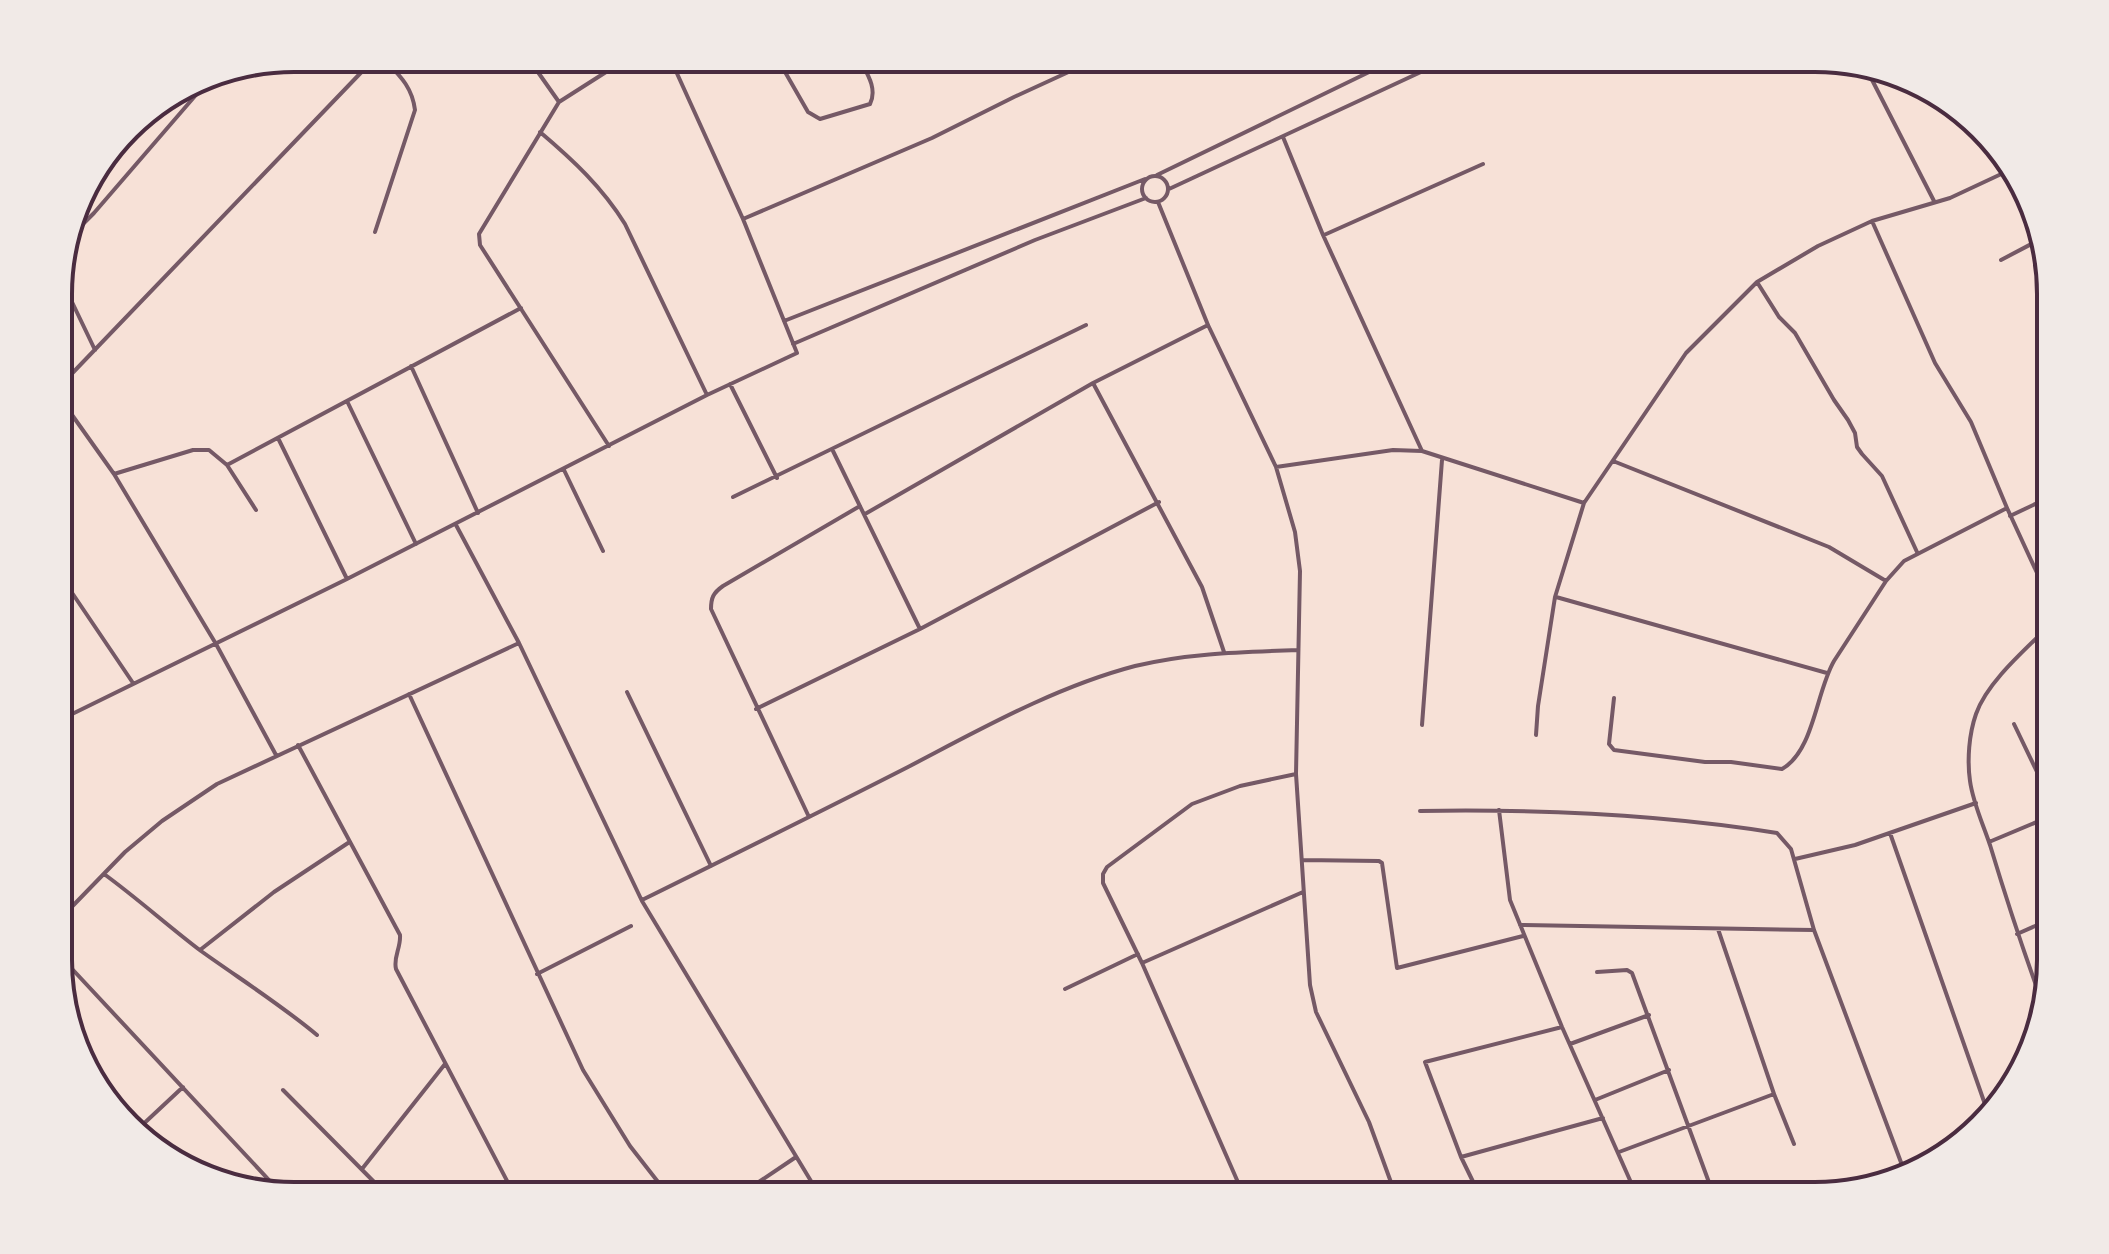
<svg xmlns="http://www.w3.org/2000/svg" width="2109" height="1254" viewBox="0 0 2109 1254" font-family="'Alegreya Sans',sans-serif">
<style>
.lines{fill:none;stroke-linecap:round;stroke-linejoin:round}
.minor{stroke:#755966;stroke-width:4}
.rim{fill:none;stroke:#4a2c40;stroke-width:4}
</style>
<rect width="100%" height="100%" fill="#f7e1d7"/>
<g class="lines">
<path class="minor" d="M 528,58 L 559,102 L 479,234 L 480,245 L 609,446
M 777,58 L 808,112 L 820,119 L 870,104 C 878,88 866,72 859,58
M 957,58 L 963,69
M 1868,72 L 1934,201
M 559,102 L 628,58
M 540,132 C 573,160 602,187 625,224 L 707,395
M 1283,137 L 1323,235 L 1422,451
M 1157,175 L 1398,58
M1142 189a13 13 0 1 1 26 0a13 13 0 1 1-26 0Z
M 1169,189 L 1451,58
M 1158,202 L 1208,325 L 1276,467 L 1295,532 L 1300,571 L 1296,774 L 1310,985 L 1316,1012 L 1369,1122 L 1396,1196
M 743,219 L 932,138 L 1014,97 L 1099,58
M 1872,221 L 1935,363 L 1971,422 L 2007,508 L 2050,601
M 375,232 L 415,110 C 412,86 399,75 383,58
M 1324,235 L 1483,164
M 68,239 L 94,213 L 214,74
M 2001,260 L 2039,240
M 60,277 L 95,350
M 1757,282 L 1779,317 L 1795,333 L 1834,400 L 1848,420 L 1855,433 L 1857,447 L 1862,454 L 1882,476 L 1917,552
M 784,321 L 1145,179
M 793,344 L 1035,240 L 1146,198
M 411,366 L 478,513
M 1093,383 L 1202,587 L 1224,652
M 730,384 L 777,478
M 60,386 L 375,58
M 60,398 L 114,474 L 216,644 L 276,755
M 347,401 L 416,544
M 278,438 L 347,579
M 833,451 L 920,629
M 1613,461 L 1829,547 L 1886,581
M 227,465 L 521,308
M 1276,467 L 1393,450 L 1422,451 L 1584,503
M 564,470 L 603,551
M 114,474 L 193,450 L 209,450 L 227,465 L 256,510
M 733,497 L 1086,325
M 865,514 L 1093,383 L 1208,325
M 2010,516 L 2050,497
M 456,525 L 519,643 L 642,901 L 820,1196
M 60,575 L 133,683
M 1556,597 L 1827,673
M 627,692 L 711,866
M 409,694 L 583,1070 L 630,1146 L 669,1196
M 1614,698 L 1609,744 L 1614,750 L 1705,762 L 1731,762 L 1782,769 C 1814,751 1816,692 1834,661 L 1886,581 L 1904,561 L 2007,508
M 756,709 L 920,629 L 1159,502
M 66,717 L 347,579 L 707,395 L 797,353 L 743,219 L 670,58
M 2014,724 L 2051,801
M 1422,725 L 1442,460
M 1536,735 L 1538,706 L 1555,597 L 1584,503 L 1686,353 L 1757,282 L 1818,246 L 1872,221 L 1950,198 L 2012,169
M 298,745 L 400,935 C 401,948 393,957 396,969 L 515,1196
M 1499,810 L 1510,900 L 1562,1027 L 1637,1196
M 1420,811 C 1540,809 1659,814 1777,833 L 1791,849 L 1814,930 L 1905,1173
M 809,817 L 711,609 C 711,598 713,593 723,586 L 860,506
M 1890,833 L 1987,1110
M 1989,842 L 2051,816
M 1795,859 L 1855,845 L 1976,803
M 1302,860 L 1379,861 L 1382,863 L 1397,968 L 1523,936
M 104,874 C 137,898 168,926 201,951 C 240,979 280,1004 317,1035
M 642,900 C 731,856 820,812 908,767 C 981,729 1055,687 1135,666 C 1188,653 1243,652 1297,650
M 60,919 L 125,852 L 162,821 L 217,784 L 519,643
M 1520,925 L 1814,930
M 2017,934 L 2051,919
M 200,950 L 274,892 L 348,843
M 60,956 L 281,1193
M 1142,963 L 1303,892
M 1597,972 L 1627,970 L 1632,973 L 1714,1196
M 537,974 L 631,926
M 1065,989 L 1138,954
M 2042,1002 C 2023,950 2006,898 1990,845 C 1983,824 1973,803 1970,781 C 1967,760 1969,734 1976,714 C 1987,682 2026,649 2050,625
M 1570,1044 L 1649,1015
M 283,1090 L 388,1196
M 1774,1094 L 1794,1144
M 1595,1100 L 1669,1070
M 138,1129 L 183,1087
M 1619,1152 L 1774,1094 L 1718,929
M 1461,1157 L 1603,1118
M 362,1169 L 445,1064
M 738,1196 L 796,1157
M 1244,1196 L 1142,963 L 1103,883 L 1103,874 L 1107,867 L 1192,804 L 1240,786 L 1296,774
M 1480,1196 L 1461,1157 L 1425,1062 L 1562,1027"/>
</g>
<path d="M0 0H2109V1254H0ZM294 72H1815A222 222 0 0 1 2037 294V960A222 222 0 0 1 1815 1182H294A222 222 0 0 1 72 960V294A222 222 0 0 1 294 72Z" fill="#f1eae7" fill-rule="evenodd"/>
<path class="rim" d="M294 72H1815A222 222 0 0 1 2037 294V960A222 222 0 0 1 1815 1182H294A222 222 0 0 1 72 960V294A222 222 0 0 1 294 72Z"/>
</svg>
